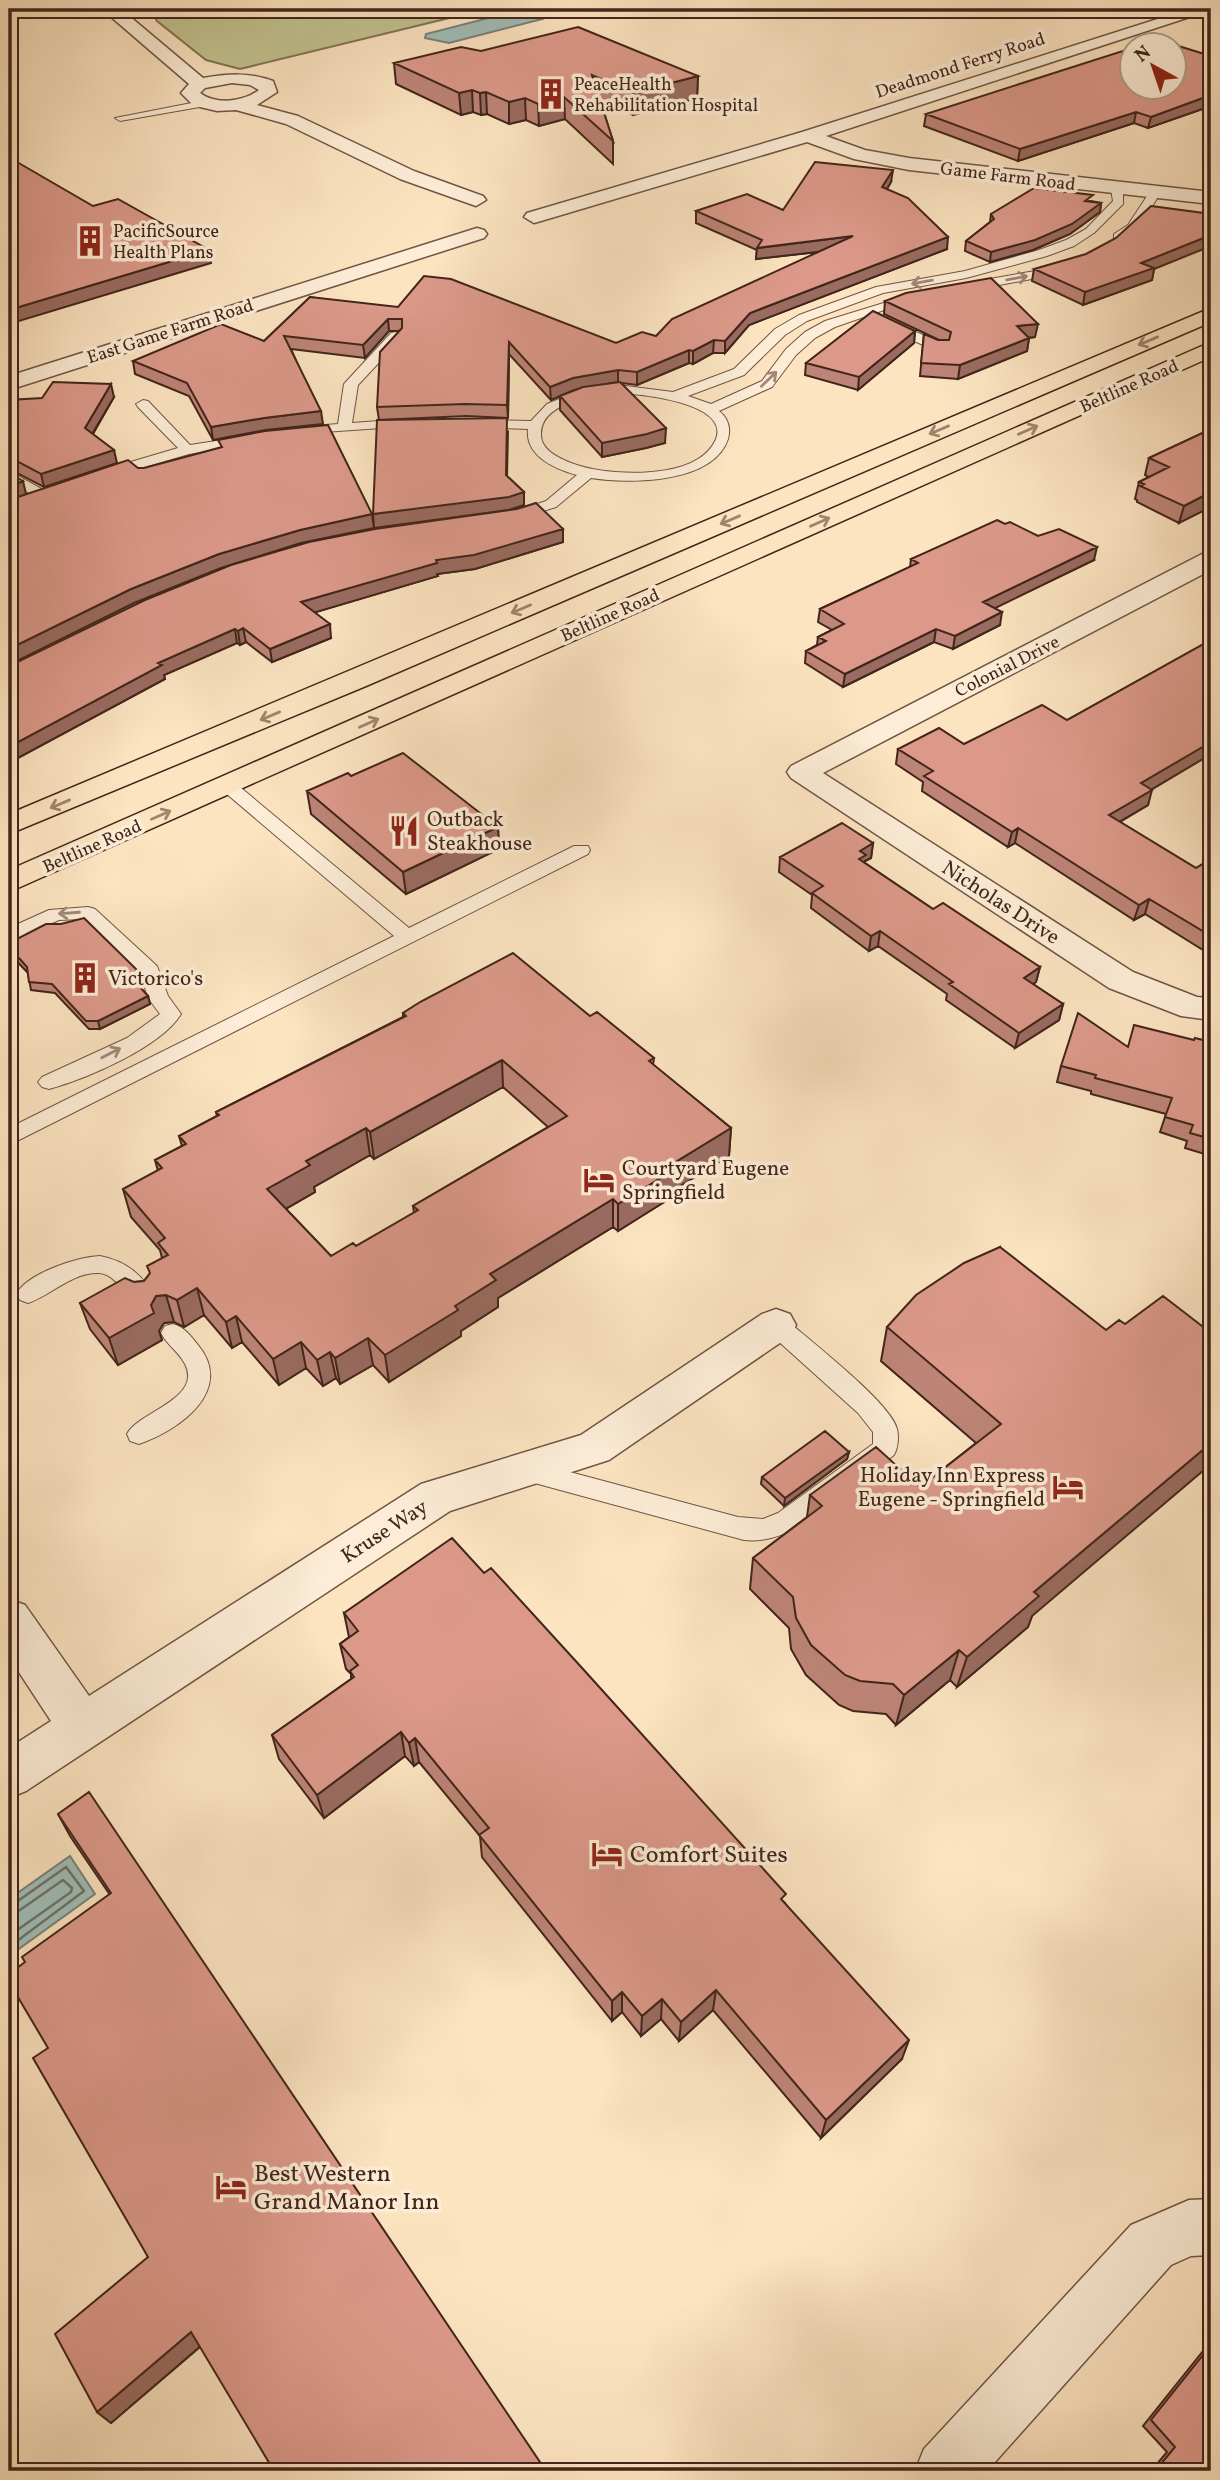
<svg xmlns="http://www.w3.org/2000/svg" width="1220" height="2480" viewBox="0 0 1220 2480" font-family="Vollkorn,serif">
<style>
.green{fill:#c2c390;stroke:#827455;stroke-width:2}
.water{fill:#a0beb9;stroke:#7a8179;stroke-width:2}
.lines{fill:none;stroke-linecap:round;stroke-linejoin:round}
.shore{stroke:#71726a;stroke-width:2.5}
.service-casing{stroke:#705544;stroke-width:2}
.minor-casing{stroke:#705544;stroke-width:3}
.tertiary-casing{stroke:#705544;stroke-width:3}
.primary-casing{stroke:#42251a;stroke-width:3}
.service{fill:#fdedd7;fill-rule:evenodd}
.minor{fill:#fdedd7;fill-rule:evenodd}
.tertiary{fill:#fdedd7;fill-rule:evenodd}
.primary{fill:#fce4c1;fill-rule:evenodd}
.wall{fill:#bd8477;stroke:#42251a;stroke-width:2;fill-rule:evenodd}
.shaded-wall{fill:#9a6b61;stroke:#42251a;stroke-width:2}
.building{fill:#dc998a;stroke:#42251a;stroke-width:2;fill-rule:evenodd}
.oneway{stroke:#a08978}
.oneway2{stroke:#9f846e}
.labels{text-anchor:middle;stroke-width:7;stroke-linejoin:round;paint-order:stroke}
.far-street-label{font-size:18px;fill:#42251a;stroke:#fdedd7}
.far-poi-label{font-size:18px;fill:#42251a;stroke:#fdedd7;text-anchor:start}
.poi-label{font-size:21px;fill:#42251a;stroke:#fdedd7;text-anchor:start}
.street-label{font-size:21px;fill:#42251a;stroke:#fdedd7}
.near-poi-label{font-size:24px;fill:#42251a;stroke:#fdedd7;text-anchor:start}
</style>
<rect width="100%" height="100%" fill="#fce4c1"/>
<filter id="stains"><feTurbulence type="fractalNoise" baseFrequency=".00286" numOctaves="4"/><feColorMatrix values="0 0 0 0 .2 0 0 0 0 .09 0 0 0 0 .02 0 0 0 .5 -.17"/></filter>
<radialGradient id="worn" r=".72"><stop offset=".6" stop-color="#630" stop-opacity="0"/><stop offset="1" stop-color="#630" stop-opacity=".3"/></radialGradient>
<path class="green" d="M 150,9 L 466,9 L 474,12 L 240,69 L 206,60 L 157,21 Z"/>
<path class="water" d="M 512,12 L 533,13 L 542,19 L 449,43 L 425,38 L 426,34 Z
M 70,1856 L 95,1894 L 9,1956 L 9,1899 Z"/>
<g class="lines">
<path class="shore" d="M 9,1904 L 15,1903 L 66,1867 L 84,1891 L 9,1947
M 9,1913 L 20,1910 L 63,1880 L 72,1888 L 71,1892 L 9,1936"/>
<defs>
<path id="service" d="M 207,100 L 211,101 L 211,105 L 120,121 L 115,118 Z
M 1117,186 L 1123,189 L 1123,204 L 1094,233 L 1074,246 L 1047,256 L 966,278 L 883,293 L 807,321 L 785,335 L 744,375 L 688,396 L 711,404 L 762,381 L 786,349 L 805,332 L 825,321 L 913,294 L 919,298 L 835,327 L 815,338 L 796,355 L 772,387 L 719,411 C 728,418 731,428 728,439 C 713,484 629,484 591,478 L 556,507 L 512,521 L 505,517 L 507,514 L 546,501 L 577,475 C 555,469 525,456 528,429 L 478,427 L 471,423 L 473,420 L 531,421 L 547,404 L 574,393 L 618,385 L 673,392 L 734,369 L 775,329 L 799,315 L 876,287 L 965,271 L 1039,250 L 1066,240 L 1086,229 L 1113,201 L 1111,189 ZM 618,393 C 641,394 748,404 709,450 C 683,480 604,476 571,463 C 559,458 541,450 541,435 C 540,402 593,396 618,393 Z
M 1151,190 L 1161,192 C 1150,208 1136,242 1114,240 L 1114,234 L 1128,225 Z
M 1063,262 L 1067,263 L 1067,269 L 1037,278 L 967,291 L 961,287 L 967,283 L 1035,271 Z
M 887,320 L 947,345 L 949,348 L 942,352 L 937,351 L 882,327 L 882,321 Z
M 396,332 L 401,333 L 401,339 L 358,385 L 352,423 L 405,419 L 412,423 L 410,426 L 295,434 L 293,431 L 300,427 L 338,424 L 344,384 L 391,333 Z
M 143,400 L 148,401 L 190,445 L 248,436 L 255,440 L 248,444 L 189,454 L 110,477 L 100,477 L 98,474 L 100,471 L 178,448 L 138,407 L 136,404 Z
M 9,471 L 47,492 L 49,495 L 47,498 L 37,498 L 9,481 Z
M 228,781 L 234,782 L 409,928 L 574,846 L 588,846 L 590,850 L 588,854 L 9,1145 L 9,1128 L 394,936 L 222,790 L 219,786 Z
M 88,907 L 95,909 L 157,966 L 168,996 L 181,1014 C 161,1047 86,1079 49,1089 L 42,1087 L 38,1082 L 42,1077 L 127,1038 L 160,1014 L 148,998 L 141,974 L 83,919 L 59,920 L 9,942 L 9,928 L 49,910 Z
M 100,1256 C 126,1261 143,1275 156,1299 L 152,1305 C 126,1314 124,1275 99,1273 C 72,1272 52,1295 28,1303 L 20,1300 L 16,1294 C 28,1273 77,1257 100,1256 Z
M 776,1316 L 784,1318 C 808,1339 891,1403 897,1429 C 899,1437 898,1448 894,1455 C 854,1487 798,1546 744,1540 L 516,1478 L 512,1471 L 516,1464 L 525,1460 L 738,1517 L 763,1519 L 778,1513 L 873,1444 L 873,1432 L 858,1413 L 768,1332 L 764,1325 L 768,1318 Z
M 173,1324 C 184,1327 191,1336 198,1345 C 235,1390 180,1430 139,1444 L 130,1441 L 127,1434 C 138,1412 203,1399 185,1364 C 179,1352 167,1345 161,1333 L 165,1326 Z"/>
<path id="minor" d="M 1211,552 L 1211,570 L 823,773 L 1133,972 L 1197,997 L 1211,998 L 1211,1020 L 1181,1016 L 1109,988 L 791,778 L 787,772 L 791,766 L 1202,554 Z
M 776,1309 L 790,1314 L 796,1325 L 790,1336 L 609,1460 L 450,1511 L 26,1791 L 9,1798 L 9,1748 L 51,1721 L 9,1657 L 9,1599 L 25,1605 L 89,1696 L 421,1484 L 581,1435 L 762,1314 Z
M 1211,2199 L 1211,2255 L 1191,2256 L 1171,2265 L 987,2471 L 915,2471 L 924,2449 L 1131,2225 L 1189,2200 Z"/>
<path id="tertiary" d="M 96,9 L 122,10 L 203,78 C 228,74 248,72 273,81 L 277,92 L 257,105 L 298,116 L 414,171 L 483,196 L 486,200 L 476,206 L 400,179 L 286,124 L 236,110 L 217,111 L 200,107 L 191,103 L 181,93 L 189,84 L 110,16 ZM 232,83 L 250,85 L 259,90 C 243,102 216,105 200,93 L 205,88 Z
M 1189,9 L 1211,10 L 826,136 L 865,150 L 909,158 L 1211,192 L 1211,204 L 909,170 L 854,159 L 807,142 L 541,221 L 534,223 L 524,217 L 527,213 L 802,132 Z
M 477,228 L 484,230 L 487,234 L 484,238 L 9,390 L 9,376 Z"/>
<path id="primary" d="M 1211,308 L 1211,322 L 366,686 L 9,834 L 9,814 Z
M 1211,342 L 1211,357 L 9,892 L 9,870 Z"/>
</defs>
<use href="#service" class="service-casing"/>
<use href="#minor" class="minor-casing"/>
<use href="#tertiary" class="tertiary-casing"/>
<use href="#primary" class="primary-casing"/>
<use href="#service" class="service"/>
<use href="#minor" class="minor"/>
<use href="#tertiary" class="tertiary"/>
<use href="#primary" class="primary"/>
</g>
<path class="wall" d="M 481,51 L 698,76 L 697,98 L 633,115 L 600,100 L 613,141 L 613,164 L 565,119 L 539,126 L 526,120 L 509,124 L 487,114 L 481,115 L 473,112 L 461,115 L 396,84 L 394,63 Z
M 1211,56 L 1211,106 L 1148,128 L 1134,123 L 1018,161 L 924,126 L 926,114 Z
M 891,182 L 887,189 L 947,249 L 749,325 L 725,353 L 713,353 L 693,364 L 689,363 L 637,385 L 622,383 L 665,443 L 646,448 L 602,457 L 560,410 L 560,396 L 551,400 L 509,354 L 508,418 L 466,416 L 379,420 L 377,407 L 399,331 L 389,331 L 365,358 L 291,349 L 323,424 L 266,430 L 213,440 L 189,396 L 135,374 L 133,361 L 264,341 L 310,297 L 616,343 L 656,336 L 818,252 L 756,259 L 757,250 L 696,223 L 696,211 L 783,210 Z
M 1091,201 L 1101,203 L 1100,212 L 1070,234 L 1033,250 L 990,262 L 965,251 L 966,241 L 990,222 L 991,214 Z
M 1034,269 L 1154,269 L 1152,280 L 1083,305 L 1032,281 Z
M 885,301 L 1035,337 L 1029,338 L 1027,351 L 958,379 L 920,376 L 924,334 L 939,340 L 884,314 Z
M 915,331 L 914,343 L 858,390 L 805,375 L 806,363 Z
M 114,397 L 93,434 L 117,463 L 44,487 L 9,469 L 9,400 Z
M 1211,429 L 1179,523 L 1137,502 L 1137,500 L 1135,499 L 1139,482 L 1149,477 L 1145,475 L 1149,458 Z
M 508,432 L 507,476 L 524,492 L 524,505 L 510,510 L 563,529 L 563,542 L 475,569 L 437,574 L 438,576 L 315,612 L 331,638 L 272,662 L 246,642 L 240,645 L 237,643 L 164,675 L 165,679 L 16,759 L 9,666 L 503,511 L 374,528 Z
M 1005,524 L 1038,536 L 1094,560 L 994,608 L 1000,625 L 953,649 L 934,642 L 843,687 L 805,663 L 806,651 L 817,645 L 818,637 L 832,630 L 818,622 L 820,609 L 910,567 L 911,559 Z
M 1211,640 L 1211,754 L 1151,790 L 1148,805 L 1120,822 L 1196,868 L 1211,859 L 1211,955 L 1145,914 L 1134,920 L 1015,843 L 1008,847 L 922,791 L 923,782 L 896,764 L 898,749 L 964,744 L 1067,720 Z
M 307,791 L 498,827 L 499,849 L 406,894 L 311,814 Z
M 873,843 L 871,858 L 865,861 L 865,863 L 933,909 L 1040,967 L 1036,982 L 1033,984 L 1063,1004 L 1059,1020 L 1015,1048 L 946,1000 L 947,994 L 878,946 L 869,951 L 811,908 L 812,895 L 779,872 L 780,857 Z
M 9,943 L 140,981 L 136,983 L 148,996 L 150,1004 L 100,1029 L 89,1029 L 55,993 L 31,990 L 28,973 L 9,953 Z
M 403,1013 L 590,1016 L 654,1058 L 653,1065 L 731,1128 L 729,1156 L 677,1188 L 677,1194 L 637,1219 L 618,1231 L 613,1227 L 498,1298 L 498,1307 L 461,1331 L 461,1336 L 389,1382 L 373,1365 L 340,1384 L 336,1378 L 323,1386 L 306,1368 L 279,1385 L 242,1342 L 232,1348 L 204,1315 L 184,1327 L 174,1322 L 164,1323 L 159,1331 L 162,1340 L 118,1365 L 90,1329 L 80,1303 L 134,1282 L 144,1281 L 162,1258 L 160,1250 L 131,1217 L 123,1189 L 158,1171 L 155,1160 L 182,1146 L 179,1136 L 217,1116 L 216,1112 L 403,1017 ZM 503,1087 L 548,1127 L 413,1206 L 414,1213 L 356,1246 L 331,1256 L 286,1209 L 315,1192 L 314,1187 L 370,1155 L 374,1159 Z
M 1194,1040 L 1211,1042 L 1211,1156 L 1185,1148 L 1187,1141 L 1160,1132 L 1166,1114 L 1091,1094 L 1091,1091 L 1057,1082 L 1061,1066 L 1128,1047 Z
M 1000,1247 L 1032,1616 L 1028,1627 L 957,1687 L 950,1680 L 896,1725 L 886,1714 L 853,1711 L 839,1705 L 806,1675 L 791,1649 L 789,1628 L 750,1589 L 753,1558 L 807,1517 L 810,1495 L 920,1487 L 976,1443 L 881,1361 L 887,1327 Z
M 849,1452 L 847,1459 L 784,1506 L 761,1484 L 762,1477 Z
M 344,1613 L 784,1902 L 902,2059 L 821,2138 L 713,2010 L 679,2041 L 661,2019 L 641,2036 L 622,2012 L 612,2021 L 482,1857 L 480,1836 L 419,1762 L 414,1766 L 405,1756 L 324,1818 L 279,1759 L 272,1735 L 351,1679 L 351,1674 L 346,1669 L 340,1644 L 349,1637 Z
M 58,1814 L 546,2471 L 200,2347 L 111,2423 L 97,2412 L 148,2257 L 48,2048 L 25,1962 L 110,1895 L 70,1836 Z
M 1211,2341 L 1211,2471 L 1151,2471 L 1167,2452 L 1143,2426 Z"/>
<path class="shaded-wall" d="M 698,76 L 697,98 L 633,115 L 633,93 Z
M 472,90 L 473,112 L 461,115 L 459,93 Z
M 486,92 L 487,114 L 481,115 L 480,93 Z
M 1211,95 L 1211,106 L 1148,128 L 1151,117 Z
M 564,97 L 565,119 L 539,126 L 538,104 Z
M 525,98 L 526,120 L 509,124 L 509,102 Z
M 1136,112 L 1134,123 L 1018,161 L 1020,149 Z
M 893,170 L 891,182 L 881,199 L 882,187 Z
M 1101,203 L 1100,212 L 1070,234 L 1033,250 L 990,262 L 991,252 Z
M 1211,235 L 1211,246 L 1154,269 L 1152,280 L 1083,305 L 1085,292 L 1141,263 Z
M 853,236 L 852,248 L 756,259 L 757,248 Z
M 948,237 L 947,249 L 749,325 L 725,353 L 725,341 L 750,313 Z
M 209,250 L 211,263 L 9,324 L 9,310 Z
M 388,319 L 389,331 L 365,358 L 363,345 Z
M 1038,324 L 1035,337 L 1015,339 L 1017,326 Z
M 915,331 L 914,343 L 858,390 L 859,377 Z
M 1029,338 L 1027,351 L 958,379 L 960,365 Z
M 714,340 L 713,353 L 693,364 L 693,351 Z
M 509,342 L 509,354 L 508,418 L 507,405 Z
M 689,350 L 689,363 L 637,385 L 637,372 Z
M 618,370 L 618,382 L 574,390 L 551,400 L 550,387 L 573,378 Z
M 111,384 L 114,397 L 88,441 L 85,428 Z
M 321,411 L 323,424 L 266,430 L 213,440 L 211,427 L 264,418 Z
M 666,428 L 665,443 L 646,448 L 602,457 L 602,443 Z
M 114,450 L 117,463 L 44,487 L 41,474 Z
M 23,481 L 26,494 L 9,502 L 9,487 Z
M 524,492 L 524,505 L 509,510 L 374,528 L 373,514 Z
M 1211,492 L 1211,507 L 1179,523 L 1184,506 Z
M 372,514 L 374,528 L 301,543 L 221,568 L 134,603 L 9,665 L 9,649 L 131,589 L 219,554 L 300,530 Z
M 563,529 L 563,542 L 475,569 L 437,574 L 438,576 L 303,616 L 301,602 L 436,560 Z
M 1097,547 L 1094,560 L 981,615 L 983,602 Z
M 1002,612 L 1000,625 L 953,649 L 955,636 Z
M 330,624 L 331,638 L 272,662 L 270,649 Z
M 243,628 L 246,642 L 240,645 L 238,631 Z
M 235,629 L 237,643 L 164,675 L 165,679 L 16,759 L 9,762 L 9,747 L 158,663 Z
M 936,629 L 934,642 L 843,687 L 845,674 Z
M 1211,742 L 1211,754 L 1137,798 L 1141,783 Z
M 1152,790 L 1148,805 L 1105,830 L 1109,815 Z
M 498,827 L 499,849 L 406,894 L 403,872 Z
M 1018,828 L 1015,843 L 1008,847 L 1012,832 Z
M 873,843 L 871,858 L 865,861 L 864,870 L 857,874 L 860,851 Z
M 1149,899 L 1145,914 L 1134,920 L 1139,905 Z
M 880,931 L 878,946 L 869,951 L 871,936 Z
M 1040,967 L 1036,982 L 1020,993 L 1024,978 Z
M 138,973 L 140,981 L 133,985 L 131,977 Z
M 148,996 L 150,1004 L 100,1029 L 98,1021 Z
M 1063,1004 L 1059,1020 L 1015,1048 L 1019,1033 Z
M 502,1060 L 503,1087 L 374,1159 L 370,1132 Z
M 366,1128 L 370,1155 L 314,1187 L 315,1192 L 273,1216 L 267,1189 L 306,1161 Z
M 731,1128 L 729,1156 L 677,1188 L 677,1194 L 618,1231 L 618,1204 L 674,1163 Z
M 613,1199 L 613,1227 L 498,1298 L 498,1307 L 461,1331 L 461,1336 L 389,1382 L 385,1355 L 455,1306 L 490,1274 Z
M 197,1288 L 204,1315 L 184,1327 L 177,1300 Z
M 166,1295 L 174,1322 L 164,1323 L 159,1331 L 162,1340 L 118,1365 L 109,1338 L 151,1305 L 156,1296 Z
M 236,1316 L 242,1342 L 232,1348 L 226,1322 Z
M 368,1338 L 373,1365 L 340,1384 L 335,1358 Z
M 301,1342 L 306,1368 L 279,1385 L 273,1359 Z
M 330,1352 L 336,1378 L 323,1386 L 317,1360 Z
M 1211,1443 L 1211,1464 L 1032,1616 L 1028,1627 L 957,1687 L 967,1657 L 1034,1592 Z
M 849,1452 L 847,1459 L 784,1506 L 785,1498 Z
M 959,1650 L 950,1680 L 896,1725 L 904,1695 Z
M 401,1732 L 405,1756 L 324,1818 L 317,1795 Z
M 415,1738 L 419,1762 L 414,1766 L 409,1743 Z
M 716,1990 L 713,2010 L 679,2041 L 681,2022 Z
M 622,1992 L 622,2012 L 612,2021 L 612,2001 Z
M 662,1999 L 661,2019 L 641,2036 L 642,2016 Z
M 909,2040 L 902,2059 L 821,2138 L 826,2120 Z
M 191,2332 L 203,2344 L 111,2423 L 97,2412 Z"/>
<path class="building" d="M 578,27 L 698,76 L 633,93 L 592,75 L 613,141 L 564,97 L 538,104 L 525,98 L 509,102 L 486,92 L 480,93 L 472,90 L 459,93 L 394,63 L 461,47 L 481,51 Z
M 1159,40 L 1211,56 L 1211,95 L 1151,117 L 1136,112 L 1020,149 L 926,114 L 1132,48 L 1132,88 L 1174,88 L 1174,46 L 1141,46 Z
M 17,162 L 93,206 L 118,199 L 209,250 L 9,310 L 9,164 Z
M 815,162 L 893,170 L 882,187 L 908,198 L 948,237 L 750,313 L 725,341 L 714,340 L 693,351 L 689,350 L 637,372 L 618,370 L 573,378 L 550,387 L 509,342 L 507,405 L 465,404 L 377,407 L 380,352 L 402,328 L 402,319 L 388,319 L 363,345 L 284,336 L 321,411 L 264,418 L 211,427 L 187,383 L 133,361 L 221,324 L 264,341 L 310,297 L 398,307 L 424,276 L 451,279 L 616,343 L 642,332 L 656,336 L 672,319 L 853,236 L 757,248 L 762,240 L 696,211 L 747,194 L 783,210 Z
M 1034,188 L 1093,195 L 1085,201 L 1101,203 L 1072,224 L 1035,240 L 991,252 L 966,241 L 994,219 L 991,214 Z
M 1151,206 L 1211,214 L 1211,235 L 1141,263 L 1154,268 L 1085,292 L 1034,269 L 1086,254 L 1116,238 Z
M 991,278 L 1038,324 L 1017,326 L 1029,338 L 960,365 L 921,363 L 924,334 L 938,340 L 949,340 L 951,332 L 885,301 L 906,293 Z
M 873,311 L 915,331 L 859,377 L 806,363 Z
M 53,382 L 111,384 L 85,428 L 114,450 L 41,474 L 9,457 L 9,400 L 42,398 Z
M 620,382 L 666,428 L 647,434 L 602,443 L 560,396 L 583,387 Z
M 507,418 L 506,475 L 524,492 L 509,497 L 373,514 L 377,420 Z
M 328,425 L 372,514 L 300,530 L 219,554 L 131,589 L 9,649 L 9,500 L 128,460 L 138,468 L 144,468 L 222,447 L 218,440 L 265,431 Z
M 1211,429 L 1211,492 L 1184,506 L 1140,486 L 1144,484 L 1139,482 L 1169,467 L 1149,458 Z
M 9,473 L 23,481 L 9,487 Z
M 536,503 L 563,529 L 474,555 L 436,560 L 437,563 L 301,602 L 330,624 L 270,649 L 243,628 L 238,631 L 235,629 L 158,663 L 162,665 L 9,747 L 9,666 L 145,600 L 231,565 L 309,542 L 375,529 L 517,509 Z
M 997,520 L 1005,524 L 1010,522 L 1038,536 L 1059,529 L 1097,547 L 983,602 L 1002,612 L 955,636 L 936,629 L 845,674 L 806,651 L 826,641 L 818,637 L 844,624 L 820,609 L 918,563 L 911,559 Z
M 1211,640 L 1211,742 L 1141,783 L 1152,790 L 1109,815 L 1196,868 L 1211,859 L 1211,936 L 1149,899 L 1139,905 L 1018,828 L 1012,832 L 924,776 L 933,771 L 898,749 L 939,728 L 964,744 L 1042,705 L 1067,720 Z
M 403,753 L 498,827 L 403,872 L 307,791 L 348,773 L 351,776 Z
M 842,823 L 873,843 L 860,851 L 866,855 L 859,859 L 933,909 L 943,903 L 1040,967 L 1024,978 L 1063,1004 L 1019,1033 L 949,984 L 953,982 L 880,931 L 871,936 L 812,893 L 823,886 L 780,857 Z
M 84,918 L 137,970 L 138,973 L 131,977 L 148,996 L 98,1021 L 86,1021 L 52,984 L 29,982 L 27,967 L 9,947 L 9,943 L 46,924 L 61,924 Z
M 513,953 L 590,1016 L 597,1012 L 654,1058 L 649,1061 L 731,1128 L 674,1163 L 678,1167 L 638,1192 L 618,1204 L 613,1199 L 490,1274 L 496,1280 L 455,1306 L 458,1310 L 385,1355 L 368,1338 L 335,1358 L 330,1352 L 317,1360 L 301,1342 L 273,1359 L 236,1316 L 226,1322 L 197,1288 L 177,1300 L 166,1295 L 156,1296 L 151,1305 L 154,1313 L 109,1338 L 80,1303 L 125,1278 L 134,1282 L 144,1281 L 150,1273 L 147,1266 L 168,1255 L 158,1243 L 165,1238 L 123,1189 L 162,1168 L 155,1160 L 186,1144 L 179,1136 L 219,1115 L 216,1112 L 406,1016 L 403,1013 L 420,1002 ZM 502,1060 L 567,1116 L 413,1206 L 418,1210 L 356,1246 L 353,1243 L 331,1256 L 267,1189 L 310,1165 L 306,1161 L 366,1128 L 370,1132 Z
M 1078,1013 L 1128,1047 L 1134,1025 L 1194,1040 L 1195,1038 L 1211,1042 L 1211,1139 L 1190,1133 L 1193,1125 L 1165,1117 L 1172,1098 L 1095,1078 L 1096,1075 L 1061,1066 Z
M 1000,1247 L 1106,1330 L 1119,1320 L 1125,1324 L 1163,1296 L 1211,1333 L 1211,1443 L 1034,1592 L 1039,1596 L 967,1657 L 959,1650 L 904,1695 L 893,1684 L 860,1681 L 845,1675 L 811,1645 L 796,1618 L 793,1597 L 753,1558 L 822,1506 L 810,1495 L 876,1447 L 920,1487 L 1001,1424 L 887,1327 L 916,1295 L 964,1263 Z
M 825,1431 L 849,1452 L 785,1498 L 762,1477 Z
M 452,1538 L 484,1573 L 491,1568 L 583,1669 L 786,1894 L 781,1899 L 909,2040 L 826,2120 L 716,1990 L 681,2022 L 662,1999 L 642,2016 L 622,1992 L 612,2001 L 479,1835 L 489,1828 L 415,1738 L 409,1743 L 401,1732 L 317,1795 L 272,1735 L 354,1677 L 350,1671 L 358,1665 L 340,1644 L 358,1631 L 344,1613 Z
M 89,1792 L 546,2471 L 274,2471 L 191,2332 L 97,2412 L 55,2334 L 148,2257 L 33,2058 L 48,2048 L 9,1982 L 9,1974 L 25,1962 L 22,1957 L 111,1893 L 58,1814 Z
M 1211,2345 L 1211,2471 L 1155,2471 L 1175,2447 L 1151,2420 Z"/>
<defs><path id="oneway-shaft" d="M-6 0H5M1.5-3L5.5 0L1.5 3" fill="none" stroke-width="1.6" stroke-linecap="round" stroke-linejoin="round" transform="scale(1.75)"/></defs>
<g class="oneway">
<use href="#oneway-shaft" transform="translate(1017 278) rotate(-10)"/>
<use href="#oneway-shaft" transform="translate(922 282) rotate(170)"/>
<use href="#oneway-shaft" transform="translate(769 379) rotate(-44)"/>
<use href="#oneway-shaft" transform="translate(69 913) rotate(176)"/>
<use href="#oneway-shaft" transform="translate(111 1053) rotate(-27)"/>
</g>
<g class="oneway2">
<use href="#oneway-shaft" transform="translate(1148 341) rotate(157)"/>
<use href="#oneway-shaft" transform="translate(939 430) rotate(157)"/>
<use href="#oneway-shaft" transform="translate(1028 430) rotate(-24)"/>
<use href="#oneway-shaft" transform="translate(730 520) rotate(157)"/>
<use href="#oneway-shaft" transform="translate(820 522) rotate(-24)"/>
<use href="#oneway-shaft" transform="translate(521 609) rotate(157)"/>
<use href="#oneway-shaft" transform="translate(270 716) rotate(157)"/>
<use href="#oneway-shaft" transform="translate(369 723) rotate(-24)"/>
<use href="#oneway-shaft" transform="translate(60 804) rotate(157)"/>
<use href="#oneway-shaft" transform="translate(161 815) rotate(-24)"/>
</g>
<defs>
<symbol id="building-bare" viewBox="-9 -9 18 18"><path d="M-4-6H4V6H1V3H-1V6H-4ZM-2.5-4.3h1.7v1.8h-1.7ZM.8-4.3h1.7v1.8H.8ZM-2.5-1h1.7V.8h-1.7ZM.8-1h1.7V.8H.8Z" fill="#8f2418" stroke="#fdedd7" stroke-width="2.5" paint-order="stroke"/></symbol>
<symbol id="restaurant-bare" viewBox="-9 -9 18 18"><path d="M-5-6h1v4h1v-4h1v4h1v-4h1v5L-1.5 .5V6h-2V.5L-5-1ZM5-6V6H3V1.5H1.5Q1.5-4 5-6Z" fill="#8f2418" stroke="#fdedd7" stroke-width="2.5" paint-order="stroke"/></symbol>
<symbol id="hotel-bare" viewBox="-9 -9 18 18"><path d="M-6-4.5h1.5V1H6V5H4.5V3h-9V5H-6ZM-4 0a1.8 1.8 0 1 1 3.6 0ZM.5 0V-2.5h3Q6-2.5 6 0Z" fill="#8f2418" stroke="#fdedd7" stroke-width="2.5" paint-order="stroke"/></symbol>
</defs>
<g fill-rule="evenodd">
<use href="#building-bare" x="529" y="72" width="44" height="44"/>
<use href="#building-bare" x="68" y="219" width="44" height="44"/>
<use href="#restaurant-bare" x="382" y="809" width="44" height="44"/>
<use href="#building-bare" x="63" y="956" width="44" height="44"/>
<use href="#hotel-bare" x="577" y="1158" width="44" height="44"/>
<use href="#hotel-bare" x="1046" y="1465" width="44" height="44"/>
<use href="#hotel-bare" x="585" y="1832" width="44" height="44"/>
<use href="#hotel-bare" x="209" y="2165" width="44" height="44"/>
</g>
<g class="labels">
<g class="far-street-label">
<text transform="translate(960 65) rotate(-18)" y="6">Deadmond Ferry Road</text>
<text transform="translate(1008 176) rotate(7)" y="6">Game Farm Road</text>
<text transform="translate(170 331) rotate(-18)" y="6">East Game Farm Road</text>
<text transform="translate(1129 386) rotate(-24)" y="6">Beltline Road</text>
<text transform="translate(610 615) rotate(-24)" y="6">Beltline Road</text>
<text transform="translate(1007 666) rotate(-27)" y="6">Colonial Drive</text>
<text transform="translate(92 846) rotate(-24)" y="6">Beltline Road</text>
</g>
<g class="far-poi-label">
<text x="574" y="90">PeaceHealth<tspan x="574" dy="21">Rehabilitation Hospital</tspan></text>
<text x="113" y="237">PacificSource<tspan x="113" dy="21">Health Plans</tspan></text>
</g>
<g class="poi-label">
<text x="427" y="826">Outback<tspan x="427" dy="24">Steakhouse</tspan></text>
<text x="108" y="985">Victorico's</text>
<text x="622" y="1175">Courtyard Eugene<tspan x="622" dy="24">Springfield</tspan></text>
<text x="1045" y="1482" text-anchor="end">Holiday Inn Express<tspan x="1045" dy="24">Eugene - Springfield</tspan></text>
</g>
<g class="street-label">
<text transform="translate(1001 902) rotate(33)" y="7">Nicholas Drive</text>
<text transform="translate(384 1531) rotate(-33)" y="7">Kruse Way</text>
</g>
<g class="near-poi-label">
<text x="630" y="1862">Comfort Suites</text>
<text x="254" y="2181">Best Western<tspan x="254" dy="28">Grand Manor Inn</tspan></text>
</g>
</g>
<rect width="1220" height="2480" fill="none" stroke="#fce4c1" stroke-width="35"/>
<rect x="10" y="10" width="1199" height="2459" fill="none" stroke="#42251a" stroke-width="3.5"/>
<rect x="18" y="18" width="1185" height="2445" fill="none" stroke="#42251a" stroke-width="2"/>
<g transform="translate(1153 66) rotate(320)"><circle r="33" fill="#fdedd7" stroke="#b29d8b" stroke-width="2"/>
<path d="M0-5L12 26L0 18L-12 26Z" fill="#8f2418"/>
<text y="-10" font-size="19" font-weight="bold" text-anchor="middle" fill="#42251a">N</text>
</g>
<rect width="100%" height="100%" filter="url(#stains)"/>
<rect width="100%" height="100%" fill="url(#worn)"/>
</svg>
